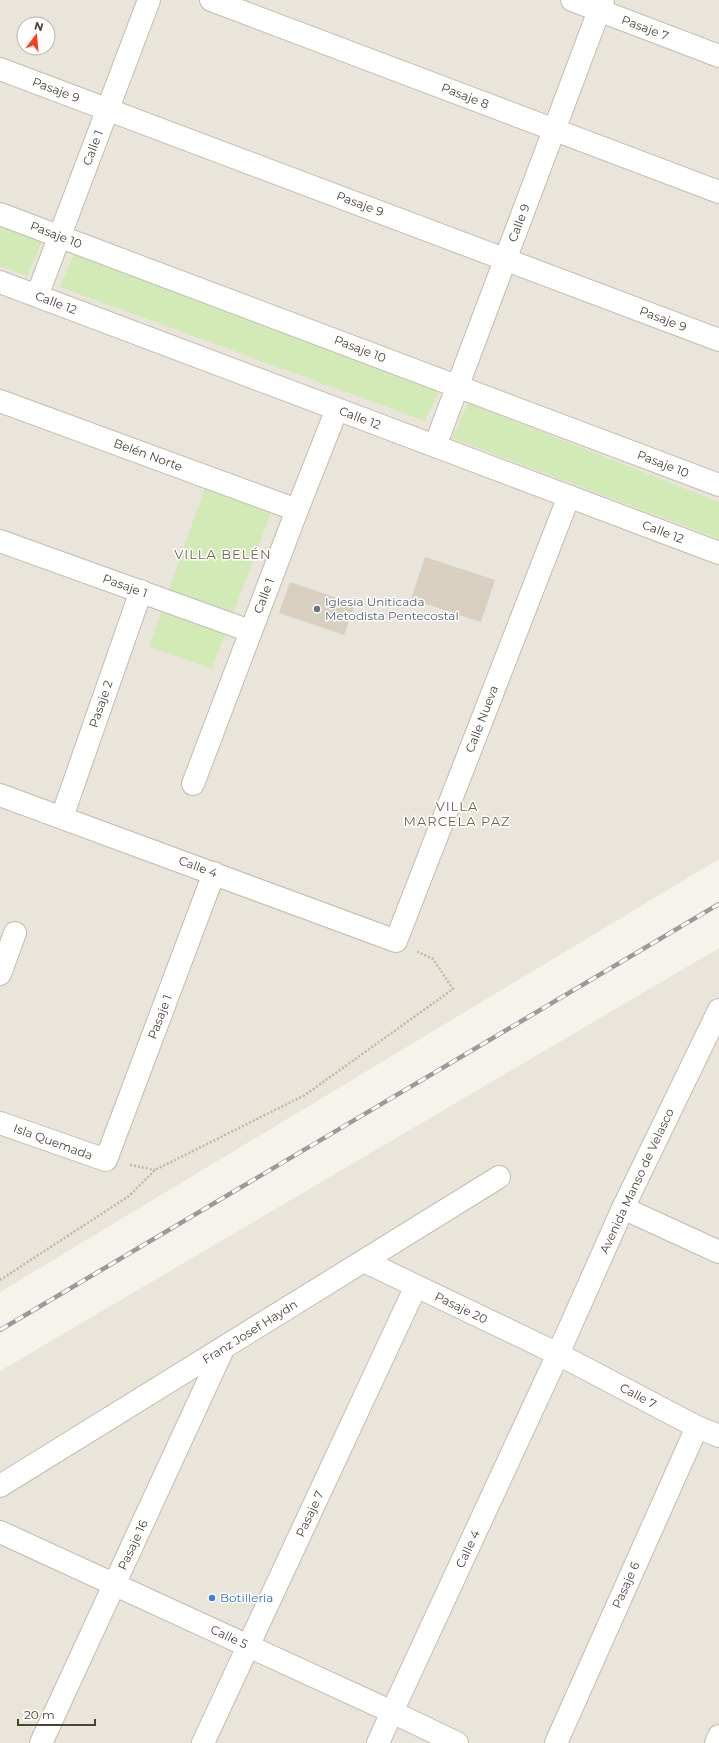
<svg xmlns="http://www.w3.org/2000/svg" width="719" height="1743" viewBox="0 0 719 1743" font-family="Montserrat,sans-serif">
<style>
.residential{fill:#eae5da;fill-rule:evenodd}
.green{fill:#d2eab5}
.building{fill:#d8cfc1}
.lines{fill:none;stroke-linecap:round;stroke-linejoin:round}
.minor-casing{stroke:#c2bbae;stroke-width:24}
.tertiary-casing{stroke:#c2bbae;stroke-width:24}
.path{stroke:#c4b79f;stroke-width:2.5;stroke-dasharray:2 2;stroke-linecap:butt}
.minor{stroke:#fff;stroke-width:22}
.tertiary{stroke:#fff;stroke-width:22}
.rail-casing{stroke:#9a9a9a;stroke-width:4.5}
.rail{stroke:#fff;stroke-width:3;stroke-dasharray:9;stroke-linecap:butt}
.worship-dot{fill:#6b7280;stroke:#fff;stroke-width:1.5}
.shop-dot{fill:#3f7fe0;stroke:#fff;stroke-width:1.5}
.labels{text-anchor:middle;stroke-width:3;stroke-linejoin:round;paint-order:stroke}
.street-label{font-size:12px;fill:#4b4439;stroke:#fff}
.worship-label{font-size:12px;fill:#5b616d;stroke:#fff;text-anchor:start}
.shop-label{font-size:12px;fill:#366cbe;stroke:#fff;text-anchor:start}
.neighbourhood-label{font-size:13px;letter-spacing:1px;fill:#6e6250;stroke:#fff}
</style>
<rect width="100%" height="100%" fill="#f6f3ec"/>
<path class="residential" d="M 0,0 L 719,0 L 719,859 L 0,1292 ZM 24,24 L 48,24 L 48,48 L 24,48 Z
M 719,948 L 719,1743 L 0,1743 L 0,1371 Z"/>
<path class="green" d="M 0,222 L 43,239 L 27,276 L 0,266 Z
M 75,251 L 439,391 L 425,421 L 60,287 Z
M 468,403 L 719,502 L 719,539 L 452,438 Z
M 205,487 L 272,510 L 212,669 L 149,647 Z"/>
<path class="building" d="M 425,557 L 495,580 L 481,622 L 411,599 Z
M 290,582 L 355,604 L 344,635 L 279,613 Z"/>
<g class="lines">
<defs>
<path id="minor" d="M 211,0 L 719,192
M 572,0 L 719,56
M 0,69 L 719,340
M 0,214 L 719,485
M 0,282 L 719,553
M 37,296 L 149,0
M 0,401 L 297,510
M 435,446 L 603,0
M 0,541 L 250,631
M 193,784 L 297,510 L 337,409
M 0,795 L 396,941 L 569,496
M 62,817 L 141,591
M 0,974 L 15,933
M 0,1123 L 106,1160 L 214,873
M 623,1208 L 719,1252
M 364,1261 L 558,1354 L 697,1427 L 719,1436
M 0,1486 L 499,1177
M 0,1532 L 392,1712 L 558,1354 L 623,1208 L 719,1010
M 41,1743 L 224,1347
M 203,1743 L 416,1286
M 556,1743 L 697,1427
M 716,1743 L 719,1736"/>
<path id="tertiary" d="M 378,1743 L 392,1712 L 457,1743"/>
</defs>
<use href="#minor" class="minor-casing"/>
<use href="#tertiary" class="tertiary-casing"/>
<path class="path" d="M 130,1165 L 155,1170
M 0,1280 L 129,1196 L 155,1170 L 305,1095 L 453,989 L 433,959 L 416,951"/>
<use href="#minor" class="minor"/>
<use href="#tertiary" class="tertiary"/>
<defs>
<path id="rail" d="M 0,1330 L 719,904"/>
</defs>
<use href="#rail" class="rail-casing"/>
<use href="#rail" class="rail"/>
</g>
<circle class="worship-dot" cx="317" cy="609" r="4"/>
<circle class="shop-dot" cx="212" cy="1598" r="4"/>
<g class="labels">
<g class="street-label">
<text transform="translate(645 28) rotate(21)" y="4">Pasaje 7</text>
<text transform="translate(56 90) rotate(21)" y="4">Pasaje 9</text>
<text transform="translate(465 96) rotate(21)" y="4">Pasaje 8</text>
<text transform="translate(93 148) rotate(-69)" y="4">Calle 1</text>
<text transform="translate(360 204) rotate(21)" y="4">Pasaje 9</text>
<text transform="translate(519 223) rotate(-69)" y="4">Calle 9</text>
<text transform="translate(56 235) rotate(21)" y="4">Pasaje 10</text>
<text transform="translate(56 303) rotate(21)" y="4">Calle 12</text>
<text transform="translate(663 319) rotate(21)" y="4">Pasaje 9</text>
<text transform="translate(360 349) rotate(21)" y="4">Pasaje 10</text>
<text transform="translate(360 418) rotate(21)" y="4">Calle 12</text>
<text transform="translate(148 455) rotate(20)" y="4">Belén Norte</text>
<text transform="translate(663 464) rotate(21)" y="4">Pasaje 10</text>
<text transform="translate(663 532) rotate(21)" y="4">Calle 12</text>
<text transform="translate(125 586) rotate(20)" y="4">Pasaje 1</text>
<text transform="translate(264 596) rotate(-69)" y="4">Calle 1</text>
<text transform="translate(101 704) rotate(-71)" y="4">Pasaje 2</text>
<text transform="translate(482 719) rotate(-69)" y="4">Calle Nueva</text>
<text transform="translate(198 867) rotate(20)" y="4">Calle 4</text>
<text transform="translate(160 1017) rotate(-69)" y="4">Pasaje 1</text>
<text transform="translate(53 1142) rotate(20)" y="4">Isla Quemada</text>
<text transform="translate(637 1181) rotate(-65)" y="4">Avenida Manso de Velasco</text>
<text transform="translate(461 1308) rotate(26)" y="4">Pasaje 20</text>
<text transform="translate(250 1332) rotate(-32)" y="4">Franz Josef Haydn</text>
<text transform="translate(638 1396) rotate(28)" y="4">Calle 7</text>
<text transform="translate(310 1514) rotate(-65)" y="4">Pasaje 7</text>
<text transform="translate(133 1545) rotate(-65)" y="4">Pasaje 16</text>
<text transform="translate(468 1549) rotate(-65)" y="4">Calle 4</text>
<text transform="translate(626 1585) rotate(-66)" y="4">Pasaje 6</text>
<text transform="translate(229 1637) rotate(25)" y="4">Calle 5</text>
</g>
<g class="worship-label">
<text x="325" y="606">Iglesia Uniticada<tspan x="325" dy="14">Metodista Pentecostal</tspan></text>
</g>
<g class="shop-label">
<text x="220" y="1602">Botilleria</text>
</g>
<g class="neighbourhood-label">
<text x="223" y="559">VILLA BELÉN</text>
<text x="457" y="811">VILLA<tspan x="457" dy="15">MARCELA PAZ</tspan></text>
</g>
</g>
<g transform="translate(36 36) rotate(16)"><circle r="19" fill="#ffffff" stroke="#b7b4b0"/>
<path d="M0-3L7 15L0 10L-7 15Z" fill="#fc3f1d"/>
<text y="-6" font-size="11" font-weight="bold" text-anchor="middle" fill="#4b4439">N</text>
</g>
<path d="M18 1719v6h77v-6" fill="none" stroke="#4b4439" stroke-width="2"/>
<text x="24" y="1719" font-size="12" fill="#4b4439" stroke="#ffffff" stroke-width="3" paint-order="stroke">20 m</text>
</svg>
